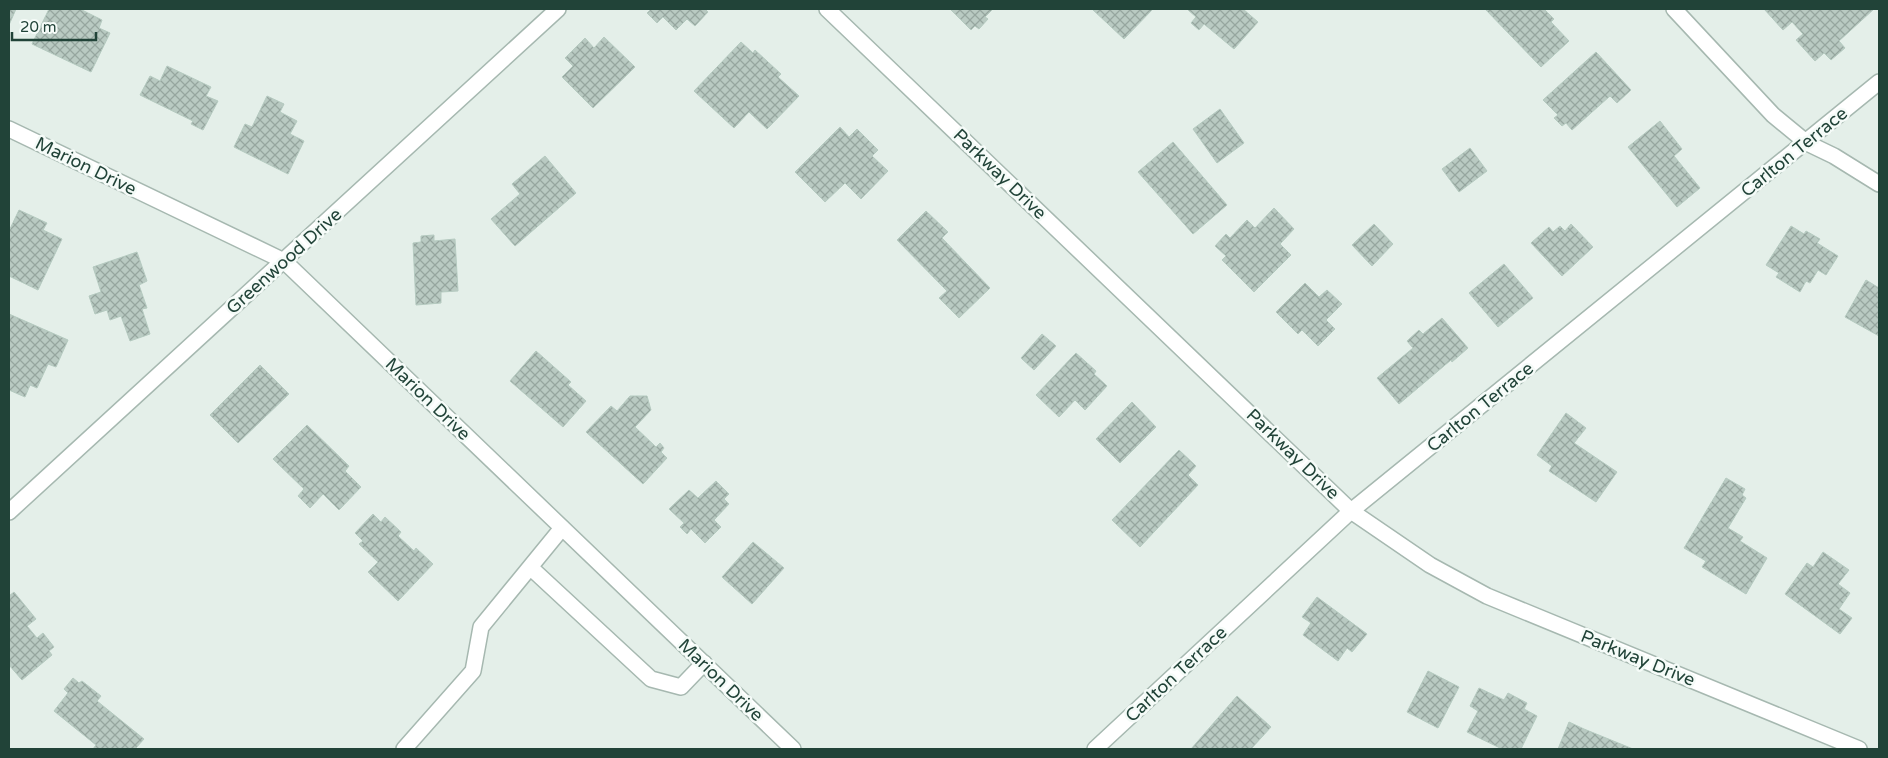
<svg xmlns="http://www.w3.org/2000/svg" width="1888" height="758" viewBox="0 0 1888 758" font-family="'Varela Round',sans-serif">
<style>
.building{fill:url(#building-cross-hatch);stroke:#b5cac0}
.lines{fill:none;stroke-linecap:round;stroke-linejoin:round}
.lane-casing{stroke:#a6b8b0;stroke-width:18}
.street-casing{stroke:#a6b8b0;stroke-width:18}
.lane{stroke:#fff;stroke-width:15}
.street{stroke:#fff;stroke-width:15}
.labels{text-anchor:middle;stroke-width:5;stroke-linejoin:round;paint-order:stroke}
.street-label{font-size:18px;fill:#214338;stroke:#f5fbf8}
</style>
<defs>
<pattern id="building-cross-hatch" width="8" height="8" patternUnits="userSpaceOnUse" patternTransform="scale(1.25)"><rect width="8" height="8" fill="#b9cac2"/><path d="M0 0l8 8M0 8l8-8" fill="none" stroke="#96a69f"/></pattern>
</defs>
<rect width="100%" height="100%" fill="#e4efe9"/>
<path class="building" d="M 9,9 L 16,9 L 9,25 Z
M 49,9 L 80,9 L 102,20 L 99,28 L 110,33 L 91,72 L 32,44 Z
M 651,9 L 705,9 L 708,12 L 695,26 L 687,19 L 676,30 L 663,17 L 657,23 L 647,13 Z
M 950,9 L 993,9 L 985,17 L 988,19 L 979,29 L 975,26 L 971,30 Z
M 1092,9 L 1151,9 L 1152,10 L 1124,39 Z
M 1187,9 L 1243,9 L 1258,22 L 1234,49 L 1204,24 L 1199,30 L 1191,23 L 1196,17 Z
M 1485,9 L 1544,9 L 1554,19 L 1551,22 L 1569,41 L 1541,67 Z
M 1764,9 L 1874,9 L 1839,41 L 1845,48 L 1831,60 L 1824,53 L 1815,61 L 1796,40 L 1803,34 L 1792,22 L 1783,30 Z
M 604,37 L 635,67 L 593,108 L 562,77 L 573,66 L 565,58 L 585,38 L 594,48 Z
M 741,42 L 753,53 L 755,50 L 781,74 L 778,77 L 799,96 L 767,129 L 749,112 L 734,128 L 694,91 Z
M 1596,52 L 1631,90 L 1617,103 L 1610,96 L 1572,130 L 1566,123 L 1562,126 L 1554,118 L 1558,115 L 1543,100 Z
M 167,66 L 211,87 L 206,96 L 218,101 L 203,130 L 191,124 L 193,121 L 140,95 L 150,76 L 160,81 Z
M 267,96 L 284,104 L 280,112 L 297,121 L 290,134 L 304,141 L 288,174 L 234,147 L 245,124 L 252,127 Z
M 1220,109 L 1244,143 L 1217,163 L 1193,129 Z
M 1660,121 L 1682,149 L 1674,156 L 1700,188 L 1677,207 L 1628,147 Z
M 840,127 L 849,137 L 857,129 L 878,150 L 872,156 L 888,171 L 861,199 L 845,183 L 825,202 L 795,172 Z
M 1173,142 L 1227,205 L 1193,234 L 1138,172 Z
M 1470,148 L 1487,171 L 1459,192 L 1442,169 Z
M 545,156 L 576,193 L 515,246 L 491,219 L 520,194 L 512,184 Z
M 1274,208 L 1294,229 L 1280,244 L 1291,255 L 1254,292 L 1222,260 L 1226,256 L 1215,246 L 1226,234 L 1230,238 L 1247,220 L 1255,228 Z
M 19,210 L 47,223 L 43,230 L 62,239 L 38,290 L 9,276 L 9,231 Z
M 926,211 L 948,232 L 942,238 L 990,288 L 959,318 L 939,298 L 947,291 L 897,240 Z
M 1374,224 L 1393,244 L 1372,266 L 1352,245 Z
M 1571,224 L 1593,247 L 1562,276 L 1531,243 L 1549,227 L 1553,232 L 1560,226 L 1565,231 Z
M 1791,226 L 1804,234 L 1806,231 L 1820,239 L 1817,243 L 1838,256 L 1826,275 L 1818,270 L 1810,283 L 1806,281 L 1800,292 L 1776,277 L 1779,273 L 1766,265 Z
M 434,235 L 434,241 L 455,239 L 458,291 L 441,292 L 441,303 L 416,305 L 413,243 L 421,242 L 421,236 Z
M 137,252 L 147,281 L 139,285 L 147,308 L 142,309 L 150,334 L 130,341 L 121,316 L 110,320 L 107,310 L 95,314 L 89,296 L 101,292 L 93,267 Z
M 1504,264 L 1533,298 L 1498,327 L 1469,293 Z
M 1866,280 L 1879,288 L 1879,336 L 1845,317 Z
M 1305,283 L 1319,297 L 1327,290 L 1342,304 L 1326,320 L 1335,329 L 1318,346 L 1302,330 L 1298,334 L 1276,312 Z
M 9,314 L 68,340 L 56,367 L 48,364 L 37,388 L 30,385 L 25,397 L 9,390 Z
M 1442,318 L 1468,348 L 1452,362 L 1451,360 L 1399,404 L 1377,378 L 1413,348 L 1407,341 L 1419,330 L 1423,334 Z
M 1042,334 L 1056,346 L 1034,370 L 1021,358 Z
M 536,351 L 571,382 L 568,385 L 586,401 L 563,427 L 510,381 Z
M 1076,353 L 1096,371 L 1094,374 L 1107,386 L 1085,410 L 1075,400 L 1059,417 L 1036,395 Z
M 260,365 L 289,394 L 238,443 L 210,415 Z
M 630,396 L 647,396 L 651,410 L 635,427 L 656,447 L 660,443 L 664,448 L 661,452 L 667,458 L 643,484 L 586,432 L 611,406 L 617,411 Z
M 1132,402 L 1156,427 L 1120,463 L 1096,439 Z
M 1566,413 L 1586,428 L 1574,443 L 1617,472 L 1596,502 L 1549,471 L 1552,466 L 1537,455 Z
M 307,425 L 349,466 L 345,471 L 361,487 L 339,510 L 323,494 L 310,508 L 298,496 L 304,489 L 273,459 Z
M 1179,450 L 1196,466 L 1188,475 L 1198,485 L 1140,547 L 1112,520 Z
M 1726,478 L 1745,489 L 1742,495 L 1746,498 L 1728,528 L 1743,537 L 1740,541 L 1767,558 L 1746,594 L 1702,567 L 1706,561 L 1684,548 Z
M 716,481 L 729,494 L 724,499 L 729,504 L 714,520 L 721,527 L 705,543 L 691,529 L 687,534 L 680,527 L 684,523 L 669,509 L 689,490 L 698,498 Z
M 373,514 L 381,522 L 385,517 L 401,532 L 398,536 L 414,551 L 416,548 L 433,564 L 398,601 L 368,572 L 378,562 L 359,544 L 363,541 L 355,533 Z
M 753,542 L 784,568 L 752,604 L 722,577 Z
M 1823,552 L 1849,570 L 1838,584 L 1850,593 L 1839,609 L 1852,618 L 1840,634 L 1785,594 L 1807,563 L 1813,567 Z
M 14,592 L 36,619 L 27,626 L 37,638 L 43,633 L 54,647 L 49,651 L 52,655 L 22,680 L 9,665 L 9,596 Z
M 1317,597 L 1367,634 L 1352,652 L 1347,648 L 1338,661 L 1303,635 L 1311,623 L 1302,617 Z
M 1428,671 L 1459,687 L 1438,728 L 1407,712 Z
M 73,678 L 79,683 L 82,681 L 101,696 L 97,701 L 144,739 L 135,749 L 93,749 L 96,745 L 54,711 L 68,693 L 64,689 Z
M 1479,688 L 1504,700 L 1508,693 L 1527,703 L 1524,709 L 1537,716 L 1521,749 L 1502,749 L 1467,732 L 1478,711 L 1470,706 Z
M 1237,696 L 1271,727 L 1251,749 L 1191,749 Z
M 1569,722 L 1584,729 L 1633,749 L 1558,749 Z"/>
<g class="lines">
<defs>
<path id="lane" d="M 530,567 L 651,679 L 681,687 L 704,663
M 404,749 L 473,671 L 481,627 L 562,528"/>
<path id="street" d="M 827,9 L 1351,511 L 1430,565 L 1487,596 L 1859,749
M 1674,9 L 1773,115 L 1807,143 L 1834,156 L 1879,184
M 9,129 L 284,261 L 793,749
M 9,512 L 558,9
M 1095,749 L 1351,511 L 1879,82"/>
</defs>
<use href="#lane" class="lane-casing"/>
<use href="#street" class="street-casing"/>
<use href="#lane" class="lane"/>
<use href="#street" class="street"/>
</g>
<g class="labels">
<g class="street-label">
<text transform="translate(1794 152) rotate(-39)" y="6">Carlton Terrace</text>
<text transform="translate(86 166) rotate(26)" y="6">Marion Drive</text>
<text transform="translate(1000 174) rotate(44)" y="6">Parkway Drive</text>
<text transform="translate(284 261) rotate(-42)" y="6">Greenwood Drive</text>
<text transform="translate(428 399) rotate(44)" y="6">Marion Drive</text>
<text transform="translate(1480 407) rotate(-39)" y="6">Carlton Terrace</text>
<text transform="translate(1293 454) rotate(44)" y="6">Parkway Drive</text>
<text transform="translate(1638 658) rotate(22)" y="6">Parkway Drive</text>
<text transform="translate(1176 674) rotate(-43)" y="6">Carlton Terrace</text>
<text transform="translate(721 680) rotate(44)" y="6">Marion Drive</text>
</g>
</g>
<rect width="1888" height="758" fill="none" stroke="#214338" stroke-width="20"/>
<path d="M12 32v8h84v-8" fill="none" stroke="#214338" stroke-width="2.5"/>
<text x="20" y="32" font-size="15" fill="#214338" stroke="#f5fbf8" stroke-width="4" paint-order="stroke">20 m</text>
</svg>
